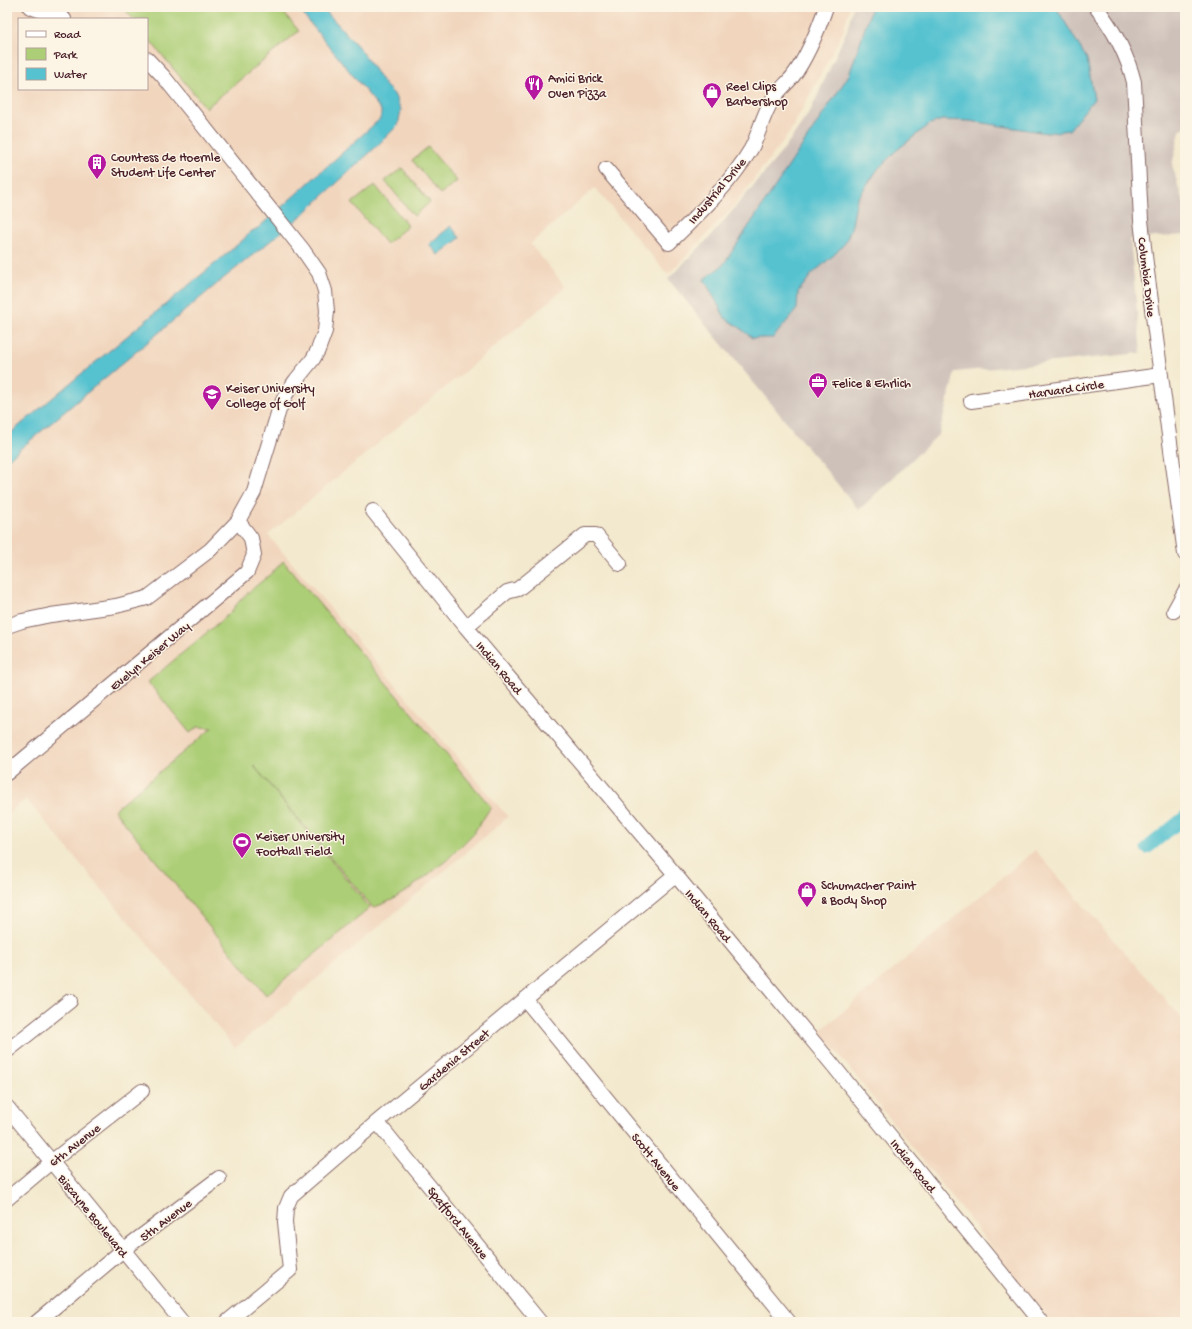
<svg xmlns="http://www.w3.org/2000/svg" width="1192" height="1329" viewBox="0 0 1192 1329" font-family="'Gochi Hand',sans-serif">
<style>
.built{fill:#f1d5bd;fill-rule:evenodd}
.industrial{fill:#cec1ba}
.green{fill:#acce76;stroke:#7b7650}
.water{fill:#56c2d0;stroke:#50707e}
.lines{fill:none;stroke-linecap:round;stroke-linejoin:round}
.canal{stroke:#56c2d0;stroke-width:13}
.street-casing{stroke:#856664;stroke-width:16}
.street{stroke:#fff;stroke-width:14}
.labels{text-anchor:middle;stroke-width:3;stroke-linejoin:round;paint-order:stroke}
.poi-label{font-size:13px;fill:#4a1f2b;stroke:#fcf5e5;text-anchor:start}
.street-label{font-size:13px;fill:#4a1f2b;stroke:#fcf5e5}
</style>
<rect width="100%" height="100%" fill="#fcf5e5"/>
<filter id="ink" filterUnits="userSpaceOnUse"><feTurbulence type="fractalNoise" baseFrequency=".025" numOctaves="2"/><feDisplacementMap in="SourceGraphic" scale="8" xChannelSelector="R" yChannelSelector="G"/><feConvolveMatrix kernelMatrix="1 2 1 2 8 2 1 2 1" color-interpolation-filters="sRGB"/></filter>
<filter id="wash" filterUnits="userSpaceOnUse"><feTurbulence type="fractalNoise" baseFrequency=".012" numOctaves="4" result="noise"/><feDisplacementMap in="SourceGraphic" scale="16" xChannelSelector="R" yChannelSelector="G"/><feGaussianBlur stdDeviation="0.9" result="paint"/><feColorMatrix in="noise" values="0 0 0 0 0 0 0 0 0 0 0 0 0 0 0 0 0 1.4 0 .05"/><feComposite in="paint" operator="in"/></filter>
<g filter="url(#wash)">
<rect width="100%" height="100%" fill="#f3e9ce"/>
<path class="built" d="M 7,7 L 850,7 L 843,32 L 790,132 L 733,207 L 668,275 L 595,188 L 530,244 L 566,287 L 268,535 L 508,817 L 235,1048 L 26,799 L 7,814 ZM 19,19 L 147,19 L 147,89 L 19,89 Z
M 1035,850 L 1185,1022 L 1185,1322 L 1051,1322 L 820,1031 Z"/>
<path class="industrial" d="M 853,7 L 1185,7 L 1185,127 L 1180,131 L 1172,165 L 1182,199 L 1185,205 L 1185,235 L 1130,239 L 1141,353 L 955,372 L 939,434 L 859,510 L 668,279 L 711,236 L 781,153 L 811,110 L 847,30 Z"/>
<path class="green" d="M 123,7 L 279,7 L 299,31 L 206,108 L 147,37 L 147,19 L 133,19 Z
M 428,147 L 457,181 L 440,194 L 412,160 Z
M 402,168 L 430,202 L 414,216 L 385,181 Z
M 375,185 L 408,226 L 386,244 L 352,203 Z
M 283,561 L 491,807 L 473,834 L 447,860 L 411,888 L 392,900 L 373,908 L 254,766 L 370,908 L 266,995 L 114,810 L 212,728 L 198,727 L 190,733 L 148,682 L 231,612 C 244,591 268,580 283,561 Z"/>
<path class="water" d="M 297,7 L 322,7 L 361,50 L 385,85 L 394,94 L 401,110 L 398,125 L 376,147 L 299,218 L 224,278 L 7,460 L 7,436 L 69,384 L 212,266 L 244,239 L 250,232 L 258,228 L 380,119 L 381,115 L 381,110 Z
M 872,7 L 1056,7 L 1087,59 L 1094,99 L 1069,130 L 1047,133 L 970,121 L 942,120 L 930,124 L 897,150 L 878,169 L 857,199 L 852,225 L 846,242 L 835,254 L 812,274 L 798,292 L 797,309 L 773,338 L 752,338 L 739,327 L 725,318 L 704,279 L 723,265 L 849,75 Z
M 451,226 L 460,238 L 438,255 L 429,244 Z"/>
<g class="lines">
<path class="canal" d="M 1147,848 L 1185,817"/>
</g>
</g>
<g filter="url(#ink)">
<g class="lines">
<defs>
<path id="street" d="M 30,7 L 64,19
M 1096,7 C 1114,30 1127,54 1134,82 L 1141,220 L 1146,264 L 1185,554
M 606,169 L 669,243 C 697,216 731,183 751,149 C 759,134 762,118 770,104 C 775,93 786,85 793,76 C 808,56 818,30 826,7
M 971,401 L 1161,375
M 373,511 L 466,627 L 669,867 L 832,1064 L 1041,1322
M 1174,611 L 1185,591
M 7,626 L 22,621 L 51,615 L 116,606 L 147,598 L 210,550 L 238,521 L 254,492 L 279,410 L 286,394 L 296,380 L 313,359 L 318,350 L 325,331 L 327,311 L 325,291 L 319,273 L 303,250 L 163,76 L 147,59
M 466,627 L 507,592 L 518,589 L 585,535 L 596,535 L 620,564
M 7,773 L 247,572 L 254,555 L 251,538 L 238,521
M 525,999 L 789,1322
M 7,1051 L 70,1001
M 7,1107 L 182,1322
M 377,1122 L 540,1322
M 7,1199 L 51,1162 L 142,1091
M 37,1322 L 123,1250 L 219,1178
M 227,1322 L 290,1270 L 285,1222 L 286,1208 L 291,1196 L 377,1122 L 675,875"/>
</defs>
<use href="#street" class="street-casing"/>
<use href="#street" class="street"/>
</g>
</g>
<defs>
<symbol id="restaurant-pin" viewBox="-11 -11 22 30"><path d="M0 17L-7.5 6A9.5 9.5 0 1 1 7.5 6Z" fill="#b5179e" stroke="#fcf5e5"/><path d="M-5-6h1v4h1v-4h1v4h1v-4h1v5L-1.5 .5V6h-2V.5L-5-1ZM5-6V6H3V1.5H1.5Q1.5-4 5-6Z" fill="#fff"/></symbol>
<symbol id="shop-pin" viewBox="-11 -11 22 30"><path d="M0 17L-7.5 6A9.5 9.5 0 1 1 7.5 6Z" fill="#b5179e" stroke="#fcf5e5"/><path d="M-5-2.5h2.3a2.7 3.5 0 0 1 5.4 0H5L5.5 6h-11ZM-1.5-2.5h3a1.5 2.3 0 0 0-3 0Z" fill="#fff"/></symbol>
<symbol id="building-pin" viewBox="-11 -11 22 30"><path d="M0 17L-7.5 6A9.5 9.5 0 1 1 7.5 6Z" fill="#b5179e" stroke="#fcf5e5"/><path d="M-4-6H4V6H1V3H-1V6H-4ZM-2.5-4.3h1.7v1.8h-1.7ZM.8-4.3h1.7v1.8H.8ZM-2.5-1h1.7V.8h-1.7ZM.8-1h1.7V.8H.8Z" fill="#fff"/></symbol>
<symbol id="office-pin" viewBox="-11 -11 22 30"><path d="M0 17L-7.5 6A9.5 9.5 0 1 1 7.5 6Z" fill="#b5179e" stroke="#fcf5e5"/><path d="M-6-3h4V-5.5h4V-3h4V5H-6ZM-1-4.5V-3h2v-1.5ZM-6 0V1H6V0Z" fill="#fff"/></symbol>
<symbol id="university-pin" viewBox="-11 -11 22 30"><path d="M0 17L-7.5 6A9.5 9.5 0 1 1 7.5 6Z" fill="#b5179e" stroke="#fcf5e5"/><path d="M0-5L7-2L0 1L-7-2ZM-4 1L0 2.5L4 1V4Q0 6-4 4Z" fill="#fff"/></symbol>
<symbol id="stadium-pin" viewBox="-11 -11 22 30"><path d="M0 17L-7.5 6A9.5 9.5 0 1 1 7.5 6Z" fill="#b5179e" stroke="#fcf5e5"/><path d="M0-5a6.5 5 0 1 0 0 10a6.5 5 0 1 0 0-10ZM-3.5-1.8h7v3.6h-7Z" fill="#fff"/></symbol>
</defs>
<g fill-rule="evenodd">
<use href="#restaurant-pin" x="523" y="73" width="22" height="30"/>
<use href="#shop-pin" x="701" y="81" width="22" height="30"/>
<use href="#building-pin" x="86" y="152" width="22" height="30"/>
<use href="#office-pin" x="807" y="371" width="22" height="30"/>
<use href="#university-pin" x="201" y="383" width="22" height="30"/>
<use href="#stadium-pin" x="231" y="831" width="22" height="30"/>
<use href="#shop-pin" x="796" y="880" width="22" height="30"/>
</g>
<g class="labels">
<g class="poi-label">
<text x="548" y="82">Amici Brick<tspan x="548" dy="15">Oven Pizza</tspan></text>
<text x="726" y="90">Reel Clips<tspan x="726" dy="15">Barbershop</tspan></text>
<text x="111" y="161">Countess de Hoernle<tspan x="111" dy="15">Student Life Center</tspan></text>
<text x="832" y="387">Felice &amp; Ehrlich</text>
<text x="226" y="392">Keiser University<tspan x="226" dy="15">College of Golf</tspan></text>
<text x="256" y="840">Keiser University<tspan x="256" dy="15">Football Field</tspan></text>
<text x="821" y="889">Schumacher Paint<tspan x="821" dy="15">&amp; Body Shop</tspan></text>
</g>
<g class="street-label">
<text transform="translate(716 190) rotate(-50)" y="5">Industrial Drive</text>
<text transform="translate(1148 277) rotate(83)" y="5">Columbia Drive</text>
<text transform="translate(1066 388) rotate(-8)" y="5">Harvard Circle</text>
<text transform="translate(149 655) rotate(-40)" y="5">Evelyn Keiser Way</text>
<text transform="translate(500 667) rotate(50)" y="5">Indian Road</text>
<text transform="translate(709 915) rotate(50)" y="5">Indian Road</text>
<text transform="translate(453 1059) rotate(-40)" y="5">Gardenia Street</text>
<text transform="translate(74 1144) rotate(-38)" y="5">6th Avenue</text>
<text transform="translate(657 1161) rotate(51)" y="5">Scott Avenue</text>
<text transform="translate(914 1165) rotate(51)" y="5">Indian Road</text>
<text transform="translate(94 1215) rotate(51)" y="5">Biscayne Boulevard</text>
<text transform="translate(165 1219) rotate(-37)" y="5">5th Avenue</text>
<text transform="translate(459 1222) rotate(51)" y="5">Spafford Avenue</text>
</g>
</g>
<rect width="1192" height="1329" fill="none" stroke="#fcf5e5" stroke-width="24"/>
<rect x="18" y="18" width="130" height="72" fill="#fcf5e5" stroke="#b59f9b"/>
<rect x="26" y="31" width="20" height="6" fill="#ffffff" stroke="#b59f9b"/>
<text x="54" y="38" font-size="12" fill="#4a1f2b">Road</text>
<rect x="26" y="48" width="20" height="12" fill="#acce76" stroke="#b59f9b"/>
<text x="54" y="58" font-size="12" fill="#4a1f2b">Park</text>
<rect x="26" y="68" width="20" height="12" fill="#56c2d0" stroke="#b59f9b"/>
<text x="54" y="78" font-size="12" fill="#4a1f2b">Water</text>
</svg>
